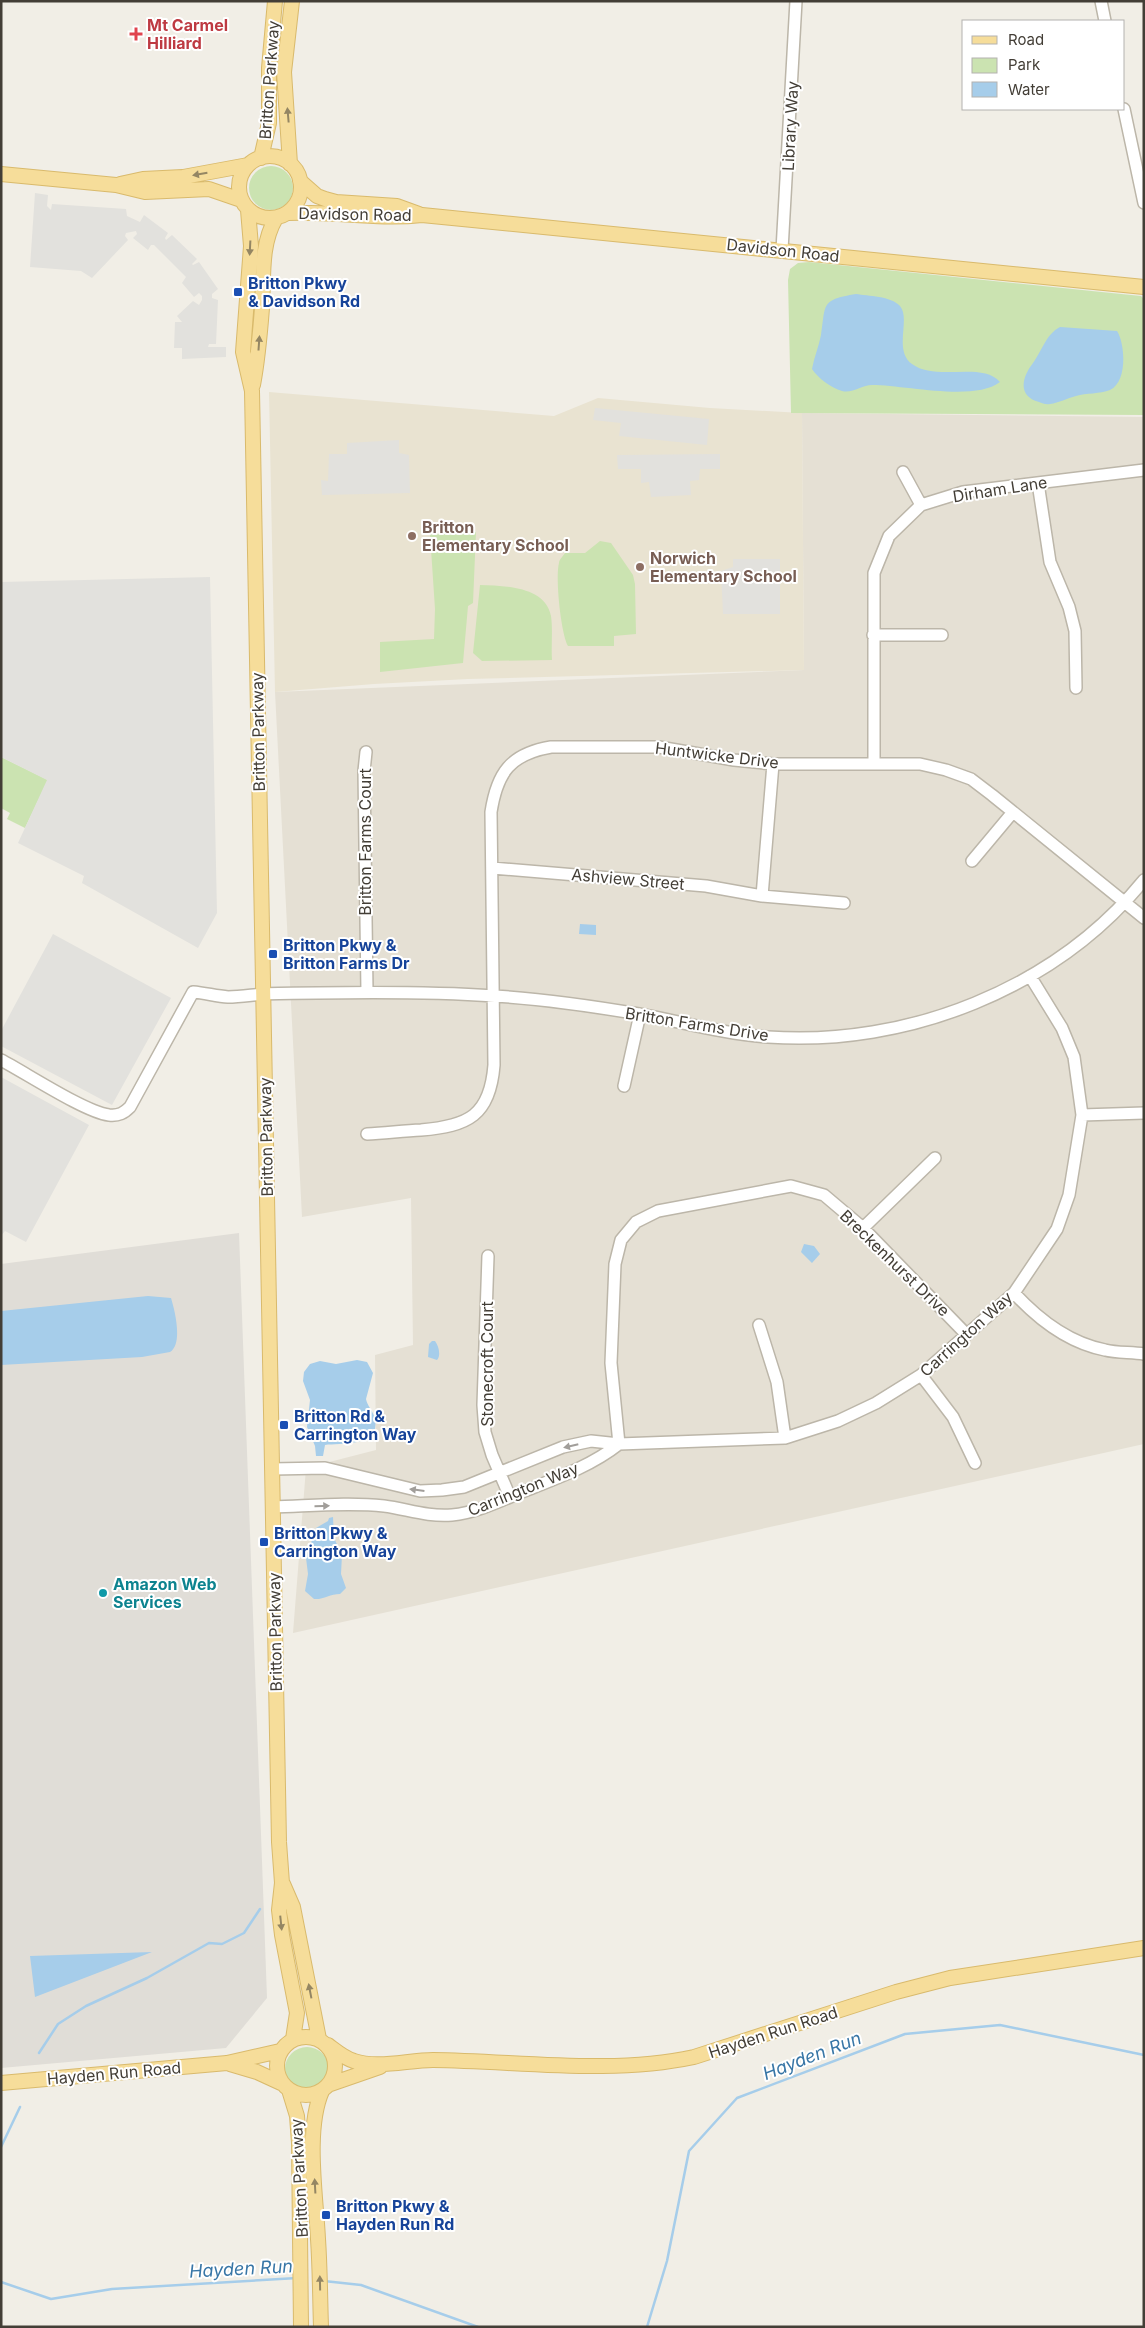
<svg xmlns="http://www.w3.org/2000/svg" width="1145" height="2328" viewBox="0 0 1145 2328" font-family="Inter,sans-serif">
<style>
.residential{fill:#e5e0d4}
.industrial{fill:#e0ddd7}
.education{fill:#e9e3d1}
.green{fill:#cbe3b1}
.parking{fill:#e2e1dd}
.water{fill:#a6cdea}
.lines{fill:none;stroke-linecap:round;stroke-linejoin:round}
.stream{stroke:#a6cdea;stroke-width:2.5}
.minor-casing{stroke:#bcb6a9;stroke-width:14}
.major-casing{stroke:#d9ba6c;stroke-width:16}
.minor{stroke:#fff;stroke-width:11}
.major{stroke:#f6dd9a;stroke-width:14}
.oneway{fill:#948663}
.oneway2{fill:#a19e9a}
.health-dot{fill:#e0444e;stroke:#fff;stroke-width:2}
.transit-dot{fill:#1a4fb4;stroke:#fff;stroke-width:2}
.education-dot{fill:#8d6e63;stroke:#fff;stroke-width:2}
.culture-dot{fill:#0f9aa8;stroke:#fff;stroke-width:2}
.labels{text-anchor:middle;stroke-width:4;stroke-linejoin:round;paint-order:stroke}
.health-label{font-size:16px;font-weight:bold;fill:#be3a42;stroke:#fff;text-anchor:start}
.street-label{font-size:16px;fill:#433e36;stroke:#fff}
.transit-label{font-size:16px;font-weight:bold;fill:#164399;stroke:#fff;text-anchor:start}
.education-label{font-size:16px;font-weight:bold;fill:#785e54;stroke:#fff;text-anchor:start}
.culture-label{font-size:16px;font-weight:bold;fill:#0d838f;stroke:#fff;text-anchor:start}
.water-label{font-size:18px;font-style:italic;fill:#3876a6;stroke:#fff}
</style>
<rect width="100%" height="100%" fill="#f1eee6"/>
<path class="residential" d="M 802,413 L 1144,417 L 1144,1444 L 293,1633 L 306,1468 L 376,1450 L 375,1355 L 413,1345 L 411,1198 L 302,1217 L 275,692 L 804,670 Z"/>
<path class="industrial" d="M 239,1233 L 267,1998 L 226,2048 L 1,2068 L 1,1264 Z"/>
<path class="education" d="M 269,392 L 554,416 L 598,398 L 710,408 L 802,413 L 804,670 L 468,679 L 374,684 L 275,692 Z"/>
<path class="green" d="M249 188a22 22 0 1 1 44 0a22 22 0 1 1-44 0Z
M 809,262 L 1141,296 L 1144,299 L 1144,415 L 791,413 L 788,280 L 790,269 L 798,263 Z
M 476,532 L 473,603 L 468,606 L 463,663 L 380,672 L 380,642 L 434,639 L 435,609 L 430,534 Z
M 600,541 L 611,543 L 633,575 L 635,584 L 636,634 L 614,636 L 614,646 L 568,646 C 561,634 555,577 559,563 C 559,560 563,556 565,553 L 585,553 Z
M 480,585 C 504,586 545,586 551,616 C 553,630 551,646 552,660 L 482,661 L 473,653 Z
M 1,757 L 48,780 L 25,828 L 7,819 L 10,813 L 1,808 Z
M285 2069a22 22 0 1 1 44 0a22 22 0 1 1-44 0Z"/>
<path class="parking" d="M 35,193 L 48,195 L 47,206 L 51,210 L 52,204 L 126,209 L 127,216 L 140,222 L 144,215 L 168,233 L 165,238 L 166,240 L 172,235 L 197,259 L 192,264 L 193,265 L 199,262 L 218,289 L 212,294 L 212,298 L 218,300 L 216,344 L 209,344 L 208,347 L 226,347 L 226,357 L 182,359 L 182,348 L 174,348 L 175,322 L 182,322 L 177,316 L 193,301 L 199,305 L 202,300 L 202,296 L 199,293 L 194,297 L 182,283 L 186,277 L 154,245 L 151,245 L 148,250 L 133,238 L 137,234 L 136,231 L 126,233 L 125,236 L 128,240 L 92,278 L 81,271 L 30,267 Z
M 595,408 L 709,419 L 707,445 L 619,436 L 621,423 L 593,420 Z
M 399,440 L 399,453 L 409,455 L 410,493 L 322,495 L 321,480 L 328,481 L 329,454 L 347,454 L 347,443 Z
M 720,454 L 720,469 L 700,469 L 699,480 L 690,481 L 691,495 L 651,497 L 649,482 L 641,483 L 641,469 L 618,469 L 617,455 Z
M 733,559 L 780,559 L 780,614 L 723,614 L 721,571 L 733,567 Z
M 210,577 L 217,913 L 198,948 L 82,883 L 84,876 L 18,843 L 47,780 L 1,757 L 1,582 Z
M 53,934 L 171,998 L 112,1105 L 1,1046 L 1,1031 Z
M 1,1077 L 89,1125 L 26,1242 L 5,1231 L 1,1236 Z"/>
<path class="water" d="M 856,294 C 868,296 891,296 900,306 C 911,319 893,350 912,364 C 936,382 982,361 1000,382 C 974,402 905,385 872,385 C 862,385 852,394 842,391 C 831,388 818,378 812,369 C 814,357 819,346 821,335 C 826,304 820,300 856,294 Z
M 1060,327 L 1117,331 C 1125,343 1128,382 1110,390 C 1100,394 1086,393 1076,396 C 1067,398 1059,403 1050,404 C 1046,405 1042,403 1039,402 C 1017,396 1022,377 1033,363 C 1042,351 1046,334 1060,327 Z
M 580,924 L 596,925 L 596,935 L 579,934 Z
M 804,1244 L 814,1246 L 820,1254 L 812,1263 L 801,1252 Z
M 148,1296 L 171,1298 C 175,1311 183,1344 170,1352 L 142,1357 L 1,1365 L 1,1311 Z
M 432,1341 L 435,1341 C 439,1346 441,1356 437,1360 L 428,1357 L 429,1344 Z
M 357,1360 L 367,1362 L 373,1373 L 366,1399 C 367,1405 372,1410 374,1416 C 384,1447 342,1443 325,1445 L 323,1456 L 316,1456 L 315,1446 L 307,1427 L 310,1400 L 303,1381 L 304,1372 L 310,1364 L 320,1361 L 336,1364 Z
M 333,1517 L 334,1538 L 342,1555 L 341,1574 L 346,1588 L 340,1594 C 330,1594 323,1600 314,1599 L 305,1591 L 308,1574 L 306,1558 L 316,1528 L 328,1521 L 329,1518 Z
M 152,1952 L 35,1997 L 30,1956 Z"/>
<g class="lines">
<path class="stream" d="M 39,2053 L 58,2024 L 86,2006 L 147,1978 L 209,1943 L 222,1944 L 244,1933 L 260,1909
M 1,2147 L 20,2107
M 324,2281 L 361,2285 L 478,2327
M 1,2282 L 51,2299 L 112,2289 L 297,2278
M 647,2327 L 667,2261 L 689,2151 L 737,2098 L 905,2034 L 1000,2025 L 1144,2055"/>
<defs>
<path id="minor" d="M 1101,1 L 1105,21
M 1124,109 L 1144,203
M 782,250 L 796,1
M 903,472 L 921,505
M 1038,483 L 1050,562 L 1069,607 L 1075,631 L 1076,688
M 873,635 L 942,635
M 366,752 L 364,771 L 367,992
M 874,763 L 874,573 L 889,536 L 921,505 L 963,492 L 1144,470
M 972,861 L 1013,812
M 492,868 L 706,886 L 762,896 L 844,903
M 762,896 L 773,764
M 1,1060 C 26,1073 85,1112 109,1115 C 119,1116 124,1113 130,1107 L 193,992 C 205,993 216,996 228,997 C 240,997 251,995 263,994 C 281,993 300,993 318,993 C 377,992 436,992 495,996 C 543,999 592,1006 639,1014 C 682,1022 724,1034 768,1037 C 907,1047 1055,989 1144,880
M 624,1086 L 640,1014
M 1082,1115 L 1144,1113
M 367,1134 C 385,1133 403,1131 421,1130 C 468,1126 490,1116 494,1065 L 491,812 C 497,773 510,754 551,747 L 659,747 L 734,760 L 773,764 L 920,764 L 946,770 L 971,779 L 992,795 L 1144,918
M 863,1228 L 935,1158
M 488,1256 L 483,1405 L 485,1432 L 492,1455 L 510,1497
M 1014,1293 C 1038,1319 1069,1343 1105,1350 C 1117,1353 1131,1352 1144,1354
M 759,1325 L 777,1382 L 785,1438
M 921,1375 L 953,1417 L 975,1463
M 619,1444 L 611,1363 L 615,1264 L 621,1240 L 636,1222 L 658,1211 L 791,1186 L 824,1195 L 863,1228 L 966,1334
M 272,1469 L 325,1468 L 420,1491 L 442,1490 L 464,1487 L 563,1447 L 591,1441 L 619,1444 L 785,1438 L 838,1421 L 876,1403 L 921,1375 L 1014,1293 L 1057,1229 L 1069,1195 L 1082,1115 L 1074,1057 L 1062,1028 L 1030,976
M 273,1507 C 309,1506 348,1502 384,1506 C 407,1509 427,1517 452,1515 C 474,1513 496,1503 517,1494 C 552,1480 590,1467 619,1444"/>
<path id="major" d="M239 187a31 31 0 1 1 62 0a31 31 0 1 1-62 0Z
M 261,158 L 269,123 L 269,68 L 275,1
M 290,164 L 284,72 L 292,1
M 1,174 L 116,185 L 145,192 L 209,189 L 241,200
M 300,181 L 317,196 L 325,199 L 336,202 L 397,206 L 419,214
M 120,184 L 143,179 L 183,177 L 248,165
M 248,210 L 251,246 L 243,352 L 252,391 L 279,1842 L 282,1883 L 279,1910 L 282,1935 L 297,2013 L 293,2039
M 288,213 C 333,211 378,220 422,215 L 1144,287
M 253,385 C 258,359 260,334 262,308 C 264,278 260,245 276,218
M 283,1884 L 293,1907 L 319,2039
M277 2066a29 29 0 1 1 58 0a29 29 0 1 1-58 0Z
M 328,2045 C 336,2051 344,2058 354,2061 C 378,2069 408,2060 433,2060 C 519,2061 610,2075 694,2057 L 896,1992 L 950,1978 L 1144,1948
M 230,2064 L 257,2072 L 283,2084
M 1,2083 L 227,2063 L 280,2051
M 328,2085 L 380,2067
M 289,2090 L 297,2116 L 299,2143 L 301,2327
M 321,2327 C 320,2297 320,2268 318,2239 C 316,2196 305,2130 322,2091"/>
</defs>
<use href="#minor" class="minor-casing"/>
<use href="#major" class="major-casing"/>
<use href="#minor" class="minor"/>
<use href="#major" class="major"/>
</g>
<defs><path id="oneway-solid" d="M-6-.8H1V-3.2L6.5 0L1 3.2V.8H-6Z" transform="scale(1.25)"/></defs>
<g class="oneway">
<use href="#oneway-solid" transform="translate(288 115) rotate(-95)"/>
<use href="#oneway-solid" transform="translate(200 174) rotate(170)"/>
<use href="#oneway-solid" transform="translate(250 248) rotate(93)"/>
<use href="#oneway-solid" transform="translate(259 343) rotate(-86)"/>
<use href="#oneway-solid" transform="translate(281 1923) rotate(84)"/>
<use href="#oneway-solid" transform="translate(310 1991) rotate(-101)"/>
<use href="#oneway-solid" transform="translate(315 2186) rotate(-93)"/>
<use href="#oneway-solid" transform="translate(320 2283) rotate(-91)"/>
</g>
<g class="oneway2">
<use href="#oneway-solid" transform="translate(571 1446) rotate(167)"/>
<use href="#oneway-solid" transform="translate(417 1490) rotate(-173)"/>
<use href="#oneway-solid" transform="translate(322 1506) rotate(-1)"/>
</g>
<path class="health-dot" d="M133.5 26.5h5v5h5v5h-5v5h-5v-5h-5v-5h5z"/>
<g class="transit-dot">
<rect x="233" y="287" width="10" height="10" rx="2.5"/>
<rect x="268" y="949" width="10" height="10" rx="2.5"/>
<rect x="279" y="1420" width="10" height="10" rx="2.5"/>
<rect x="259" y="1537" width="10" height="10" rx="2.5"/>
<rect x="321" y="2210" width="10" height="10" rx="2.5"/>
</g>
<g class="education-dot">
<circle cx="412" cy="536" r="5"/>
<circle cx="640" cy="567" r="5"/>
</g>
<circle class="culture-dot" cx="103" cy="1593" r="5"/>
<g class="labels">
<g class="health-label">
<text x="147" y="31">Mt Carmel<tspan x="147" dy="18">Hilliard</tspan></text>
</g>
<g class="street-label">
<text transform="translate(269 80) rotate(-86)" y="6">Britton Parkway</text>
<text transform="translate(790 126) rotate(-87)" y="6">Library Way</text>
<text transform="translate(355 214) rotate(1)" y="6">Davidson Road</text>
<text transform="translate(783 250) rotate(6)" y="6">Davidson Road</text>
<text transform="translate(1000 489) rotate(-9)" y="6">Dirham Lane</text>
<text transform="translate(258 732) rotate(-91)" y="6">Britton Parkway</text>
<text transform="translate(717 755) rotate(7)" y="6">Huntwicke Drive</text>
<text transform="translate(365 842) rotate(-90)" y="6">Britton Farms Court</text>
<text transform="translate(628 879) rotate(5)" y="6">Ashview Street</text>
<text transform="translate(697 1024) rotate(9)" y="6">Britton Farms Drive</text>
<text transform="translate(266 1137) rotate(-91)" y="6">Britton Parkway</text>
<text transform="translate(895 1263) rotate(44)" y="6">Breckenhurst Drive</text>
<text transform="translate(966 1334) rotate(-42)" y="6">Carrington Way</text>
<text transform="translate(487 1364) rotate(-90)" y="6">Stonecroft Court</text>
<text transform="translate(523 1489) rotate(-22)" y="6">Carrington Way</text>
<text transform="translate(275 1632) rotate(-91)" y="6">Britton Parkway</text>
<text transform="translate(773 2032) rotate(-18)" y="6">Hayden Run Road</text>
<text transform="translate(114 2073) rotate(-5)" y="6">Hayden Run Road</text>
<text transform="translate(299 2178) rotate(-93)" y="6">Britton Parkway</text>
</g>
<g class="transit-label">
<text x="248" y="289">Britton Pkwy<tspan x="248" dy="18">&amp; Davidson Rd</tspan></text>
<text x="283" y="951">Britton Pkwy &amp;<tspan x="283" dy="18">Britton Farms Dr</tspan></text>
<text x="294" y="1422">Britton Rd &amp;<tspan x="294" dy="18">Carrington Way</tspan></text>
<text x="274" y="1539">Britton Pkwy &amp;<tspan x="274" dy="18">Carrington Way</tspan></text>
<text x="336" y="2212">Britton Pkwy &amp;<tspan x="336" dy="18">Hayden Run Rd</tspan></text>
</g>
<g class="education-label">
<text x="422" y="533">Britton<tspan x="422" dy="18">Elementary School</tspan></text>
<text x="650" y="564">Norwich<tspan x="650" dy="18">Elementary School</tspan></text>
</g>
<g class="culture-label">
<text x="113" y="1590">Amazon Web<tspan x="113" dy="18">Services</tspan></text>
</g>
<g class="water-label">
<text transform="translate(812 2056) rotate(-21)" y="6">Hayden Run</text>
<text transform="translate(241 2269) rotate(-3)" y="6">Hayden Run</text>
</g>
</g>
<rect width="1145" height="2328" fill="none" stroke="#433e36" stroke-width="5"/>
<rect x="962" y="20" width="162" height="90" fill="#ffffff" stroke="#b4b2af"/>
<rect x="972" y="36" width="25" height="8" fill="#f6dd9a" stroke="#b4b2af"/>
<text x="1008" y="45" font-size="15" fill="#433e36">Road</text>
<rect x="972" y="58" width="25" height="15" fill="#cbe3b1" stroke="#b4b2af"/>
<text x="1008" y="70" font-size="15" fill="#433e36">Park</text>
<rect x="972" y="82" width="25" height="15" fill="#a6cdea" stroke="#b4b2af"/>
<text x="1008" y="95" font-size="15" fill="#433e36">Water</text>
</svg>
